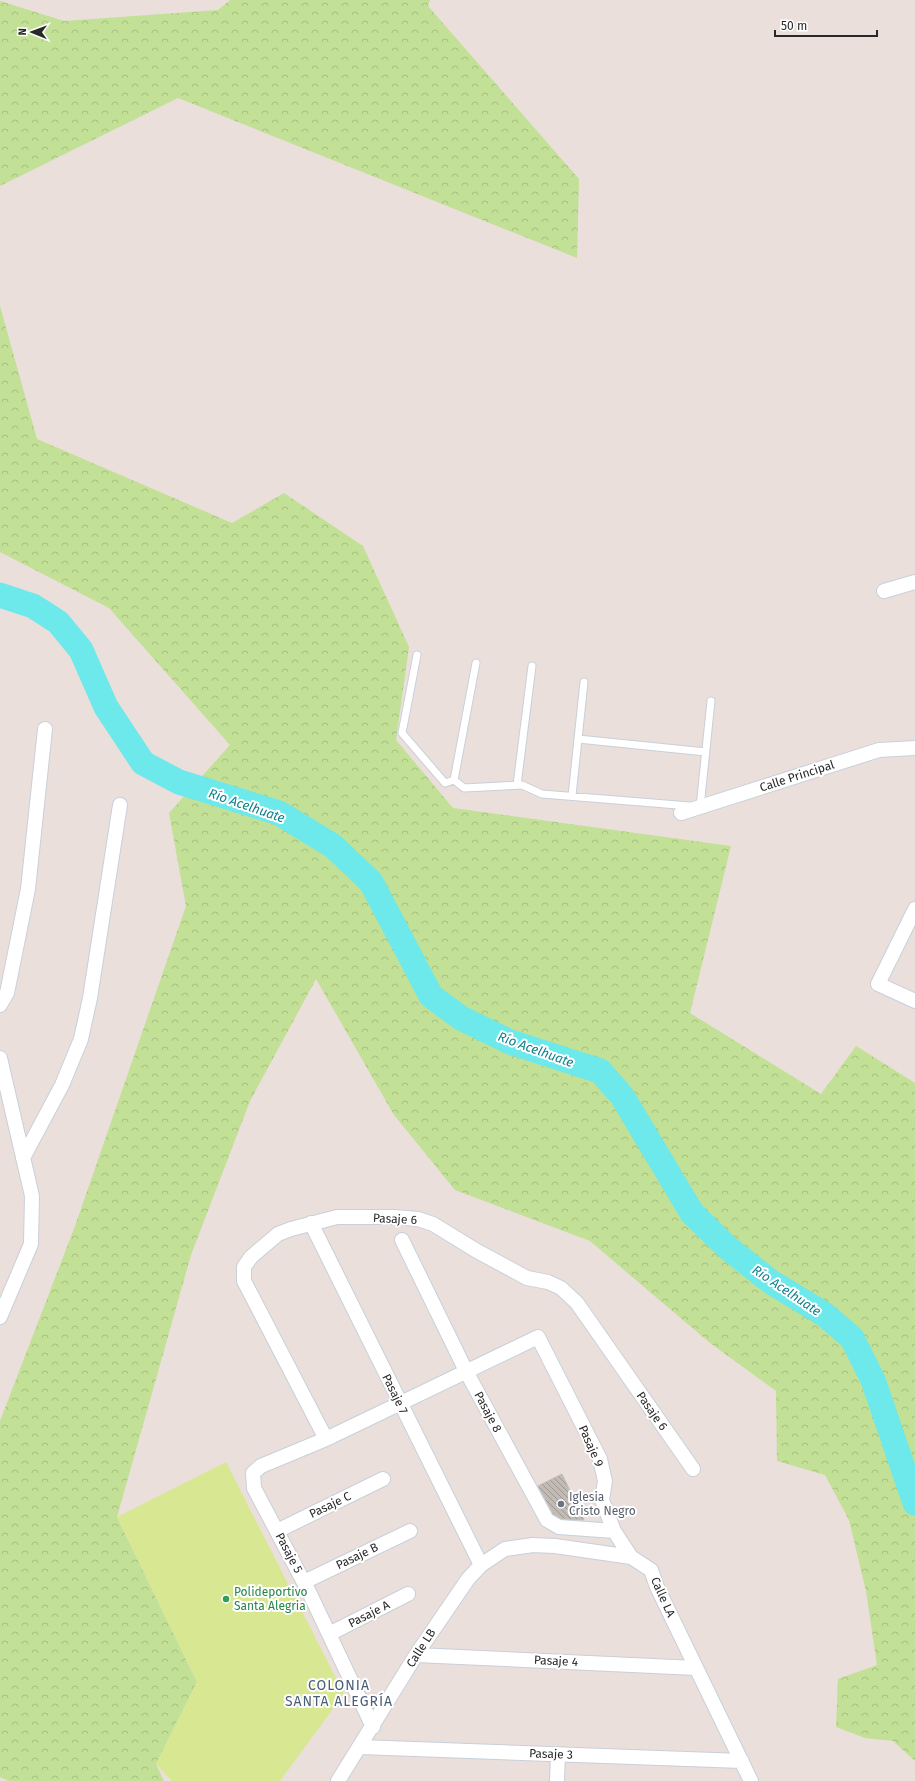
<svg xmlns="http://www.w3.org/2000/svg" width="915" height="1781" viewBox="0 0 915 1781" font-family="'Fira Sans',sans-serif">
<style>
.forest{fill:url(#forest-crowns)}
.pitch{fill:#d8e892}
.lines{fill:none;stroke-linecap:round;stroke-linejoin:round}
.river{stroke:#6de8eb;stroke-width:25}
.building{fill:url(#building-back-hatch);stroke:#c5bbb4}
.lane-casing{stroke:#c8d0da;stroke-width:9}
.street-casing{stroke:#c8d0da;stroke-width:16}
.lane{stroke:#fff;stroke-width:7}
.street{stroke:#fff;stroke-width:14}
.worship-dot{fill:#6b7280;stroke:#fff;stroke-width:1.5}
.leisure-dot{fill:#2e9e5b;stroke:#fff;stroke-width:1.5}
.labels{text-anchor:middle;stroke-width:4;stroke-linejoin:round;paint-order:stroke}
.street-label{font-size:12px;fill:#282828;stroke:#fff}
.worship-label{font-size:12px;fill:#5b616d;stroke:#fff;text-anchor:start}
.leisure-label{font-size:12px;fill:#27864d;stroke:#fff;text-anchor:start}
.water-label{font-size:13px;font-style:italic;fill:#10818d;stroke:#fff}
.quarter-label{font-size:14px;letter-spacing:1px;fill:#4a5d77;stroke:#fff}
</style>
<defs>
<pattern id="forest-crowns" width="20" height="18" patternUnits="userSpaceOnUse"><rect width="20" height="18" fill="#c2e096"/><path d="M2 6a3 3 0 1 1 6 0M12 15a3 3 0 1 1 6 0" fill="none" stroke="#a7c081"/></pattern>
<pattern id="building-back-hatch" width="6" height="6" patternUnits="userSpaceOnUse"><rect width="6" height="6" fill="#c2bbb5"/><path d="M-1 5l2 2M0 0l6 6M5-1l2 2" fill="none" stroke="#9e9893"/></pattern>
</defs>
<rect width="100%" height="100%" fill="#eadfda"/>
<path class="forest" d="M 230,0 L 430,0 L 428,6 L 579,179 L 577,258 L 178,98 L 0,186 L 0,1 L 64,21 L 218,10 Z
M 0,306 L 37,439 L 232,523 L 284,493 L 363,546 L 409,647 L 396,740 L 453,808 L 731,846 L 690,1013 L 821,1094 L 856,1046 L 915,1083 L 915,1761 L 893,1741 L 865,1738 L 836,1727 L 838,1679 L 877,1665 L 866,1591 L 849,1520 L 825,1475 L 777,1461 L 776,1391 L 710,1343 L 590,1241 L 455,1190 L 394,1115 L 316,979 L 250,1101 L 191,1255 L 117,1517 L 197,1682 L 156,1764 L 164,1781 L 9,1781 L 0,1777 L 0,1421 L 75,1226 L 186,906 L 169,813 L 230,745 L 109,608 L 0,552 Z"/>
<path class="pitch" d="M 226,1462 L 344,1694 L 280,1781 L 172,1781 L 156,1764 L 197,1682 L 117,1517 Z"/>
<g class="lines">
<path class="river" d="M 0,595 L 33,606 L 58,622 L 81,650 L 106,707 L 143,763 L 179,782 L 279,813 L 333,846 L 371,882 L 431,996 L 461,1018 L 510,1042 L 600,1071 L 622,1096 L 692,1213 L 728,1248 L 771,1282 L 824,1314 L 852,1338 L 873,1380 L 915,1503"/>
</g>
<path class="building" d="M 562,1474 L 584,1520 L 562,1519 L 553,1514 L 538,1486 Z"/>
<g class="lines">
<defs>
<path id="lane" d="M 417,655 L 402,733 L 445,783 L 454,780
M 476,663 L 454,780 L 464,788 L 522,785 L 542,794 L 690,806
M 578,739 L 706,752
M 517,785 L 532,666
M 572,796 L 584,682
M 700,807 L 711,701"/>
<path id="street" d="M 884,591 L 915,582
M 681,813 L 879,750 L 915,748
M 915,909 L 878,984 L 915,1001
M 0,1005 L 7,993 L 28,889 L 45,729
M 0,1058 L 32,1196 L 31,1244 L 0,1317
M 23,1158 L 62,1085 L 81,1039 L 90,998 L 120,805
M 311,1223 L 481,1565
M 402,1240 L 467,1373 L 547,1520 L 559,1527 L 614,1531
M 326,1439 L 244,1281 L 244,1267 L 251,1257 L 278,1234 L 291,1229 L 337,1217 L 395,1217 L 418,1219 L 433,1224 L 477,1251 L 527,1278 L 548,1282 L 561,1288 L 577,1303 L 693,1469
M 277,1531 L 383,1479
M 304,1582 L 410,1531
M 329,1634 L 408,1594
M 416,1655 L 696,1668
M 373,1727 L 310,1594 L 254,1488 L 253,1473 L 261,1466 L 326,1439 L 538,1337 L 600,1459 L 605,1481 L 602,1500 L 614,1531 L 631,1557
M 360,1747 L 742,1761
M 338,1781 L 416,1655 L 468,1579 L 481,1565 L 505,1549 L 533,1545 L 555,1546 L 631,1557 L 651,1570 L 657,1587 L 751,1781
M 557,1781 L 558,1754"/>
</defs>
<use href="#lane" class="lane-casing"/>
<use href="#street" class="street-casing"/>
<use href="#lane" class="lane"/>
<use href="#street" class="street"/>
</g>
<circle class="worship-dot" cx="561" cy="1504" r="4"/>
<circle class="leisure-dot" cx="226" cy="1599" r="4"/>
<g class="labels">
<g class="street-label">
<text transform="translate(797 776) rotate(-18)" y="4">Calle Principal</text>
<text transform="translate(395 1219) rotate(3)" y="4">Pasaje 6</text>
<text transform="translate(395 1394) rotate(64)" y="4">Pasaje 7</text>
<text transform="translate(652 1411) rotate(55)" y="4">Pasaje 6</text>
<text transform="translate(488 1412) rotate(62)" y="4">Pasaje 8</text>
<text transform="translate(591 1446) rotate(66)" y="4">Pasaje 9</text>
<text transform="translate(330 1505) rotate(-26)" y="4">Pasaje C</text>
<text transform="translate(289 1553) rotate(62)" y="4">Pasaje 5</text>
<text transform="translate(357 1556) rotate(-26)" y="4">Pasaje B</text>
<text transform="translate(663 1597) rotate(66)" y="4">Calle LA</text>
<text transform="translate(369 1614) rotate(-27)" y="4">Pasaje A</text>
<text transform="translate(421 1648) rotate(-57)" y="4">Calle LB</text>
<text transform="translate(556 1661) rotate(3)" y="4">Pasaje 4</text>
<text transform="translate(551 1754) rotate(2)" y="4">Pasaje 3</text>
</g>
<g class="worship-label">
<text x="569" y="1501">Iglesia<tspan x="569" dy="14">Cristo Negro</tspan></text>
</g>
<g class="leisure-label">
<text x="234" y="1596">Polideportivo<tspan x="234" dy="14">Santa Alegria</tspan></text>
</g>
<g class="water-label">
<text transform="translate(247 805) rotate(19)" y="5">Río Acelhuate</text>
<text transform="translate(536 1049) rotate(20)" y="5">Río Acelhuate</text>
<text transform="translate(787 1290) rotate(34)" y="5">Río Acelhuate</text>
</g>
<g class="quarter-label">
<text x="339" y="1690">COLONIA<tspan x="339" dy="16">SANTA ALEGRÍA</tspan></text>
</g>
</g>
<g transform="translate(32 32) rotate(271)" stroke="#ffffff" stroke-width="3" paint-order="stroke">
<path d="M0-3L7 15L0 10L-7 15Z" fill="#282828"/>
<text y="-6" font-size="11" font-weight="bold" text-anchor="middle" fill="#282828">N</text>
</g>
<path d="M775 30v6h102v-6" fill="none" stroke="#282828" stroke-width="2"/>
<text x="781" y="30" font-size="12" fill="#282828" stroke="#ffffff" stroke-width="3" paint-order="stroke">50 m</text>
</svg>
